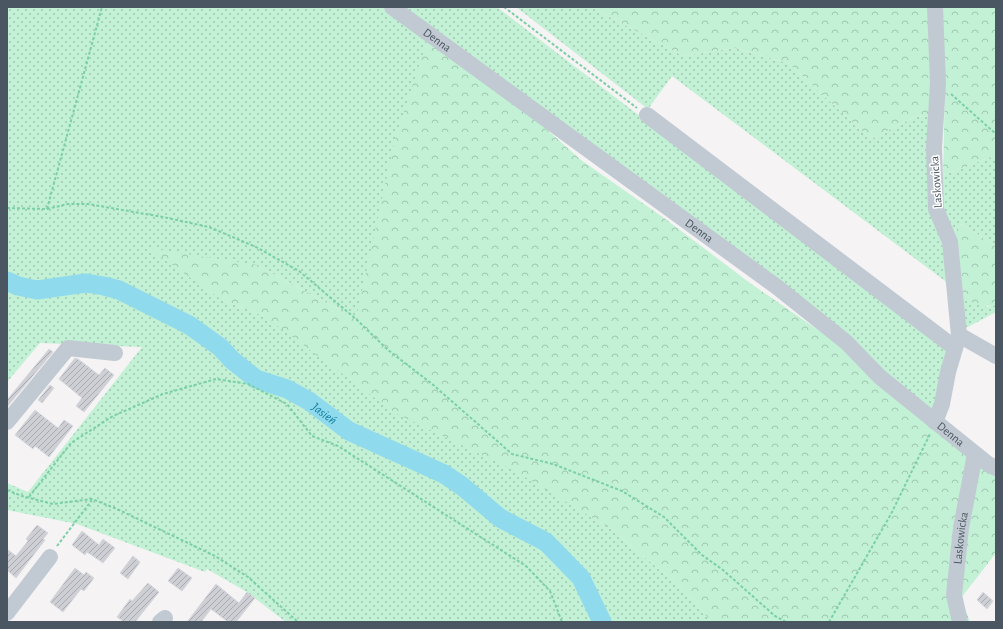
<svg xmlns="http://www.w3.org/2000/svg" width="1003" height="629" viewBox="0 0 1003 629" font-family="'Alegreya Sans',sans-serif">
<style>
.grass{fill:url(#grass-dots)}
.forest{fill:url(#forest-crowns)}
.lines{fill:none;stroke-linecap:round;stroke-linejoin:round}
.river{stroke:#90daee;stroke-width:19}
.building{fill:url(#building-hatch);stroke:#d7d9de}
.path{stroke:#7ad0a6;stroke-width:2;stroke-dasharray:3 2;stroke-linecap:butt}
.minor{stroke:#c1cad2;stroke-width:16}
.labels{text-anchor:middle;stroke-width:3;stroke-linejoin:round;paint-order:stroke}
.street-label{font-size:12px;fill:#4a5661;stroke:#fff}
.water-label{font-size:13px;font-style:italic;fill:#0c7c9b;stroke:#fff}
</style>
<defs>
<pattern id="grass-dots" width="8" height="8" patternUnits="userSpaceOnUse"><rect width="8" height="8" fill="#c3f1d5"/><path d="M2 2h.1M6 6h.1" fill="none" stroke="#a0c6b0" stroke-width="1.8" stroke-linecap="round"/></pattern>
<pattern id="forest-crowns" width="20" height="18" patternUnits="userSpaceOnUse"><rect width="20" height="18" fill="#c3f1d5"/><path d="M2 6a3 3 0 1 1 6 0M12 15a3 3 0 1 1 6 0" fill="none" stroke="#a0c6b0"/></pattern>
<pattern id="building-hatch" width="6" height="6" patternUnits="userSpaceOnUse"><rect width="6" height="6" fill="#cdcfd5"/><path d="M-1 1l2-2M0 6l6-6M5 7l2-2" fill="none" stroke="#a8abb0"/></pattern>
</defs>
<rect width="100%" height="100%" fill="#f5f3f3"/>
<path class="grass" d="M 7,7 L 391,7 L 429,35 L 356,319 L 257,265 L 222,300 L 264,316 L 611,529 L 678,585 L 712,622 L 286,622 L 247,592 L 207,569 L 205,572 L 77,524 L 7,510 L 7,483 L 28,492 L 142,347 L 40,343 L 7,382 Z
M 405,7 L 497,7 L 948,351 L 934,410 L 929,410 Z
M 516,7 L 591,7 L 683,56 L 735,48 L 788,63 L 871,139 L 917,116 L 929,117 L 942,242 L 949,284 L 672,76 L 648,109 Z
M 996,155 L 996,246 L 961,224 L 952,235 L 940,195 L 943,175 Z
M 955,289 L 987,307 L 996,305 L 996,312 L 966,328 Z"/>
<path class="forest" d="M 591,7 L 929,7 L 932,45 L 929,117 L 917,116 L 871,139 L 788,63 L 735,48 L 683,56 Z
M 941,7 L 996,7 L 996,155 L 943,175 L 945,81 Z
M 429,35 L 489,78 L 581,160 L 664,218 L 750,283 L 841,346 L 996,473 L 996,553 L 961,598 L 970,622 L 712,622 L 678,585 L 611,529 L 515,471 L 395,413 L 264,316 L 222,300 L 148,248 L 257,265 L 356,319 L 395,139 Z
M 961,224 L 996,246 L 996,305 C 980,309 966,300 955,289 L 952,235 Z"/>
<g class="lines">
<path class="river" id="s1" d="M 7,281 L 18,286 L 37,290 L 86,283 L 104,286 L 119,290 L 189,325 L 220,347 L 232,360 L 256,379 L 287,389 L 309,401 L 349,431 L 444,474 L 462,486 L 500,518 L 546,542 L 581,578 L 602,622"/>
</g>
<path class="building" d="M 49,349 L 53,352 L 7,407 L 7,400 Z
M 75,358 L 78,359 L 99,375 L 105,368 L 114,375 L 84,412 L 76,406 L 82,398 L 59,379 Z
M 50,385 L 54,388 L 42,403 L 38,400 Z
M 35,410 L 58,428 L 64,420 L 73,426 L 49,457 L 35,446 L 33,449 L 15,435 Z
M 37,525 L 48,533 L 43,539 L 45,540 L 16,578 L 7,570 L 7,549 L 16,556 L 28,541 L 26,539 Z
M 82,531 L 99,545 L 103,539 L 115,548 L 103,563 L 87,552 L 85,555 L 72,545 Z
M 133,556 L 140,562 L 128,579 L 120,573 Z
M 75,568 L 84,575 L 86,572 L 94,578 L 84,591 L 81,589 L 63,612 L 50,602 Z
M 178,568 L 192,578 L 182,591 L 168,581 Z
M 148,583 L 159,592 L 135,622 L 124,622 L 117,617 L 130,599 L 132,601 Z
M 216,584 L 239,603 L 247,592 L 255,598 L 236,622 L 228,622 L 211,609 L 201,622 L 187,622 Z
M 983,592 L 993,601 L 987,609 L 977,600 Z"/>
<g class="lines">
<path class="path" d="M 504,7 L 637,108
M 951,94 L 996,134
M 7,208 L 47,209 L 68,204 L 88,204 L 163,217 L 209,227 L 256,247 L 299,271 L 356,319 L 388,350 L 431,383 L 512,454 L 553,464 L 622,491 L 664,517 L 702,555 L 723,570 L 775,616 L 786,622
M 47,209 L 102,7
M 7,490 L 22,496 L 53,504 L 92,499 L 117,509 L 215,556 L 248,577 L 298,622
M 29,497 L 71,443 L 113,416 L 163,394 L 216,379 L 248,384 L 287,404 L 312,436 L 338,446 L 526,566 L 550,591 L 562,622
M 57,546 L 92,500
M 829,622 L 891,514 L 930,434"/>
<g class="minor">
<path id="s2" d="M 392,7 L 777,287 L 846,342 L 880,377 L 988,464 L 996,468"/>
<path d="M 647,115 L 955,348"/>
<path d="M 959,335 L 996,356"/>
<path d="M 7,422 L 68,348 L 115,353"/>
<path d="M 935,422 L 942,404 L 948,372 L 959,335 L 950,242 L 936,209 L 934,148 L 938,83 L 935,7"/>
<path d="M 7,613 L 50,557"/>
<path d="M 160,622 L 165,618"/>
<path id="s3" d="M 960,622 L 954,595 L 961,528 L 975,454"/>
</g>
</g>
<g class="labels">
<g class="street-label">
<text dy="4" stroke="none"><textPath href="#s2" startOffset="56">Denna</textPath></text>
<text transform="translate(936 182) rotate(-94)" y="4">Laskowicka</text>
<text dy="4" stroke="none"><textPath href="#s2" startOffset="380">Denna</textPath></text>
<text dy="4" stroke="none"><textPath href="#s2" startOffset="704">Denna</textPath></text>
<text dy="4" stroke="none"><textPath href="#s3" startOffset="85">Laskowicka</textPath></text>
</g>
<g class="water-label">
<text dy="5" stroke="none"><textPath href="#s1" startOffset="357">Jasień</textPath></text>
</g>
</g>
<rect width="1003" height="629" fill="none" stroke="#4a5661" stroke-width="16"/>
</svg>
